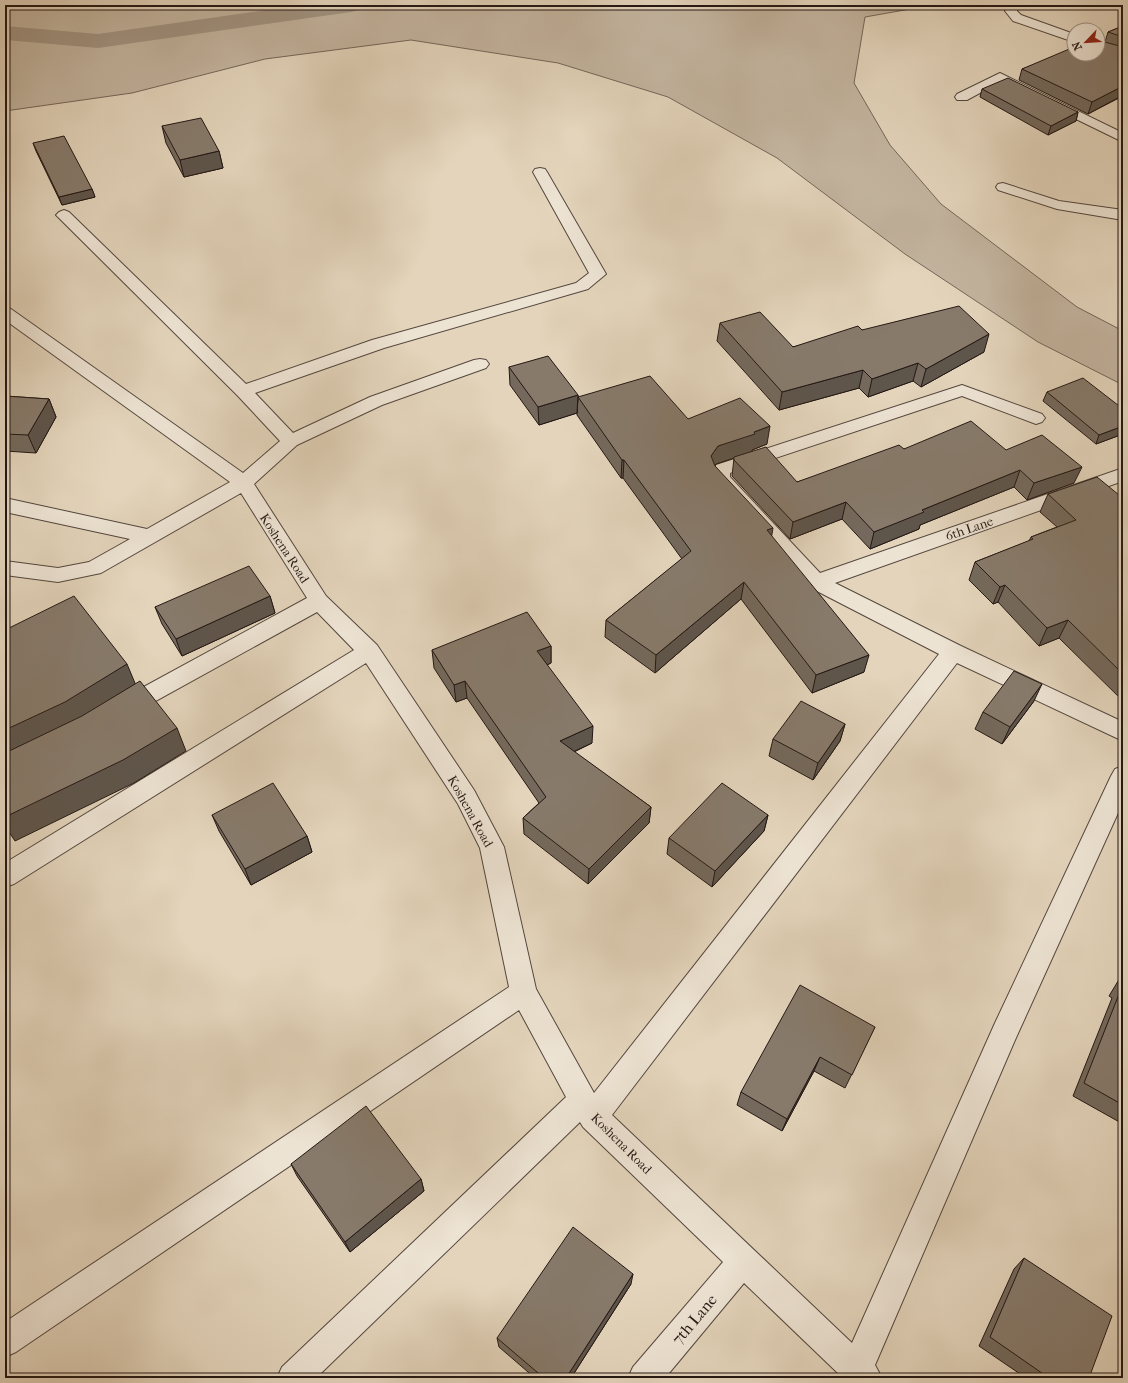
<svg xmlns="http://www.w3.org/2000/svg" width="1128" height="1383" viewBox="0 0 1128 1383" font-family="'IM FELL French Canon',serif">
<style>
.green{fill:#c3b49f;stroke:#74665a}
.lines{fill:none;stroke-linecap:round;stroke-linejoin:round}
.canal{fill:#a29482;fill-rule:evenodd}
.minor-casing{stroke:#54473e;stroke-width:2}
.tertiary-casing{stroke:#54473e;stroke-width:2}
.minor{fill:#ede3d3;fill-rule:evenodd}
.tertiary{fill:#ede3d3;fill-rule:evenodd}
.wall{fill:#74695c;stroke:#241814}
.shaded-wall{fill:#5e554b;stroke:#241814}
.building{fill:#877a6b;stroke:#241814}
.labels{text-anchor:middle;stroke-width:3;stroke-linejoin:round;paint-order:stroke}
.street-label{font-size:13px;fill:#241814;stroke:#ede3d3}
.near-street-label{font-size:16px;fill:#241814;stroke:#ede3d3}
</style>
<rect width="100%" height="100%" fill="#e3d4bb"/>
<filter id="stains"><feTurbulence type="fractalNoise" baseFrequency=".005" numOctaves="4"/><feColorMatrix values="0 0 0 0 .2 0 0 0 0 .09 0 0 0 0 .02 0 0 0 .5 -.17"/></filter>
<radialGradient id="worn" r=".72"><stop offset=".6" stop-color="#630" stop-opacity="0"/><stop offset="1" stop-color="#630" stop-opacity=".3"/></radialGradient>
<path class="green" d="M 5,5 L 933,5 L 865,17 L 854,83 L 890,145 L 941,204 L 1077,307 L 1123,331 L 1123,385 L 1038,342 L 905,254 L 777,158 L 668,97 L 558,63 L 411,40 L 265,59 L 132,93 L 5,111 Z"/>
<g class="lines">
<path class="canal" d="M 302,5 L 362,5 L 359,10 L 351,12 L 98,48 L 5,40 L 5,26 L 98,34 Z"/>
<defs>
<path id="minor" d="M 1000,73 L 1123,133 L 1123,142 L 1000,82 L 967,100 L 957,100 L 955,97 L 957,94 Z
M 540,168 L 545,169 L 547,172 L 606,274 L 588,289 L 384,348 L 255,393 L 293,433 L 370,397 L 474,360 L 480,359 L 486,360 L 489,364 L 486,368 L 382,405 L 297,445 L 254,484 L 326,596 L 377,645 L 474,790 L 504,847 L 536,989 L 594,1093 L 939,654 L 809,587 L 714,483 L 710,473 L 716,465 L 962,385 L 1042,414 L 1045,418 L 1042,422 L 1036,424 L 962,396 L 730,473 L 730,477 L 820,573 L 1123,468 L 1123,481 L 835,583 L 961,646 L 1123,722 L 1123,741 L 957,663 L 612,1115 L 852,1343 L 995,1023 L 1111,776 L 1115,769 L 1123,766 L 1123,802 L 1015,1040 L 875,1365 L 882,1378 L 843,1378 L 744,1283 L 665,1378 L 628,1378 L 633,1367 L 723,1262 L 583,1127 L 580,1122 L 316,1378 L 277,1378 L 282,1367 L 566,1097 L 519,1010 L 16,1352 L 5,1357 L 5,1322 L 509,987 L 480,848 L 458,804 L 366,663 L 14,884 L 5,887 L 5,863 L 354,650 L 317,612 L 132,714 L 124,717 L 116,714 L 113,708 L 116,702 L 307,598 L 241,493 L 101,573 L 58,582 L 5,575 L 5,561 L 58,568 L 89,562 L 130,539 L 5,512 L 5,498 L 147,529 L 230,482 L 5,320 L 5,307 L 11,309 L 243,473 L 280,441 L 237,395 L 59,218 L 56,215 L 59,212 L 64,210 L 69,212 L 246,384 L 372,340 L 576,283 L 589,273 L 533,172 L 535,169 Z
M 1003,183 L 1059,201 L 1123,210 L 1123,220 L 1057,209 L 998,190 L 996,187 L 998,184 Z"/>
<path id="tertiary" d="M 1007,5 L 1019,5 L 1017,11 L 1021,15 L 1074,34 L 1074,42 L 1013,21 L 1005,11 Z"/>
</defs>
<use href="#minor" class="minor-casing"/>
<use href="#tertiary" class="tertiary-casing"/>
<use href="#minor" class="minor"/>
<use href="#tertiary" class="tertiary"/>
</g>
<path class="wall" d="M 1123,26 L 1123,95 L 1119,98 L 1088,114 L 1019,80 L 1022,69 L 1101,41 L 1105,42 L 1108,32 Z
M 982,89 L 1078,112 L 1076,121 L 1048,135 L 980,97 Z
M 162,126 L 219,151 L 223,168 L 184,177 L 166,143 Z
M 33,143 L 92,189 L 95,197 L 62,205 L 36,151 Z
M 720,323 L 793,347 L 862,330 L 984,352 L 921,387 L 913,381 L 868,397 L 859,388 L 779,410 L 717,341 Z
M 509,367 L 578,395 L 577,413 L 539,425 L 510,385 Z
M 1047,392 L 1123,409 L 1123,434 L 1096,444 L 1043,401 Z
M 5,396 L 49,399 L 56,417 L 36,453 L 5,451 Z
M 578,397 L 688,419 L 767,444 L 752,450 L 752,451 L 797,482 L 904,449 L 1006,450 L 1074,483 L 1027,500 L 1014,487 L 920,525 L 919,529 L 870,549 L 842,519 L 790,539 L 732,476 L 734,458 L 716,464 L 715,465 L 715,466 L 771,536 L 864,672 L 812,693 L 741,599 L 655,673 L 605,637 L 606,620 L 682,559 L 623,478 L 621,478 L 577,415 Z
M 1123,493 L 1123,701 L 1059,638 L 1039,646 L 998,602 L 993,604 L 969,580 L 975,562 L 1029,541 L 1031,537 L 1057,527 L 1040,512 L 1048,494 L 1119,495 Z
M 270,596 L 275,613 L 182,656 L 162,624 L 155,607 Z
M 551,646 L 551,663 L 547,665 L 592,743 L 574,752 L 651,807 L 649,823 L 588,884 L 524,834 L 523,818 L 539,803 L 467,698 L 456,702 L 434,668 L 432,650 Z
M 1034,701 L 1002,744 L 975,729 L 983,712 Z
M 845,724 L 840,741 L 813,780 L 769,756 L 773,739 Z
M 212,815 L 307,836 L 312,852 L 251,885 L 219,831 Z
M 768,815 L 764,831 L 712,887 L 667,854 L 669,838 Z
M 1123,973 L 1123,1124 L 1073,1096 L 1112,998 L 1109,996 Z
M 875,1027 L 845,1088 L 814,1071 L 782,1131 L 737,1105 L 741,1092 Z
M 291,1164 L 421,1179 L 424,1191 L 350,1252 L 297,1176 Z
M 1024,1258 L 1089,1378 L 1026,1378 L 979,1346 L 1014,1269 Z
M 631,1284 L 571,1378 L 535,1378 L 499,1347 L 497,1338 Z"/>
<path class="shaded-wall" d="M 1123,86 L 1123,95 L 1088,114 L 1092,102 Z
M 1078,112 L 1076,121 L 1048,135 L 1051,126 Z
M 219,151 L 223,168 L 184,177 L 180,160 Z
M 92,189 L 95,197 L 62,205 L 59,197 Z
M 989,334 L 984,352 L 921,387 L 926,369 Z
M 918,363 L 913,381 L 868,397 L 872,379 Z
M 863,370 L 859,388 L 779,410 L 782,392 Z
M 578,395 L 577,413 L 539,425 L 538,407 Z
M 49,399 L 56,417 L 36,453 L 28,435 Z
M 770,426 L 767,444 L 752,450 L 752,452 L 716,464 L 709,474 L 711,456 L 718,446 Z
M 1123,426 L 1123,434 L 1096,444 L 1099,435 Z
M 622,460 L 624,460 L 623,478 L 621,478 Z
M 1082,467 L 1074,483 L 1027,500 L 1034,483 Z
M 1020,470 L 1014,487 L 920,525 L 919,529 L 870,549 L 874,532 L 922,510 Z
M 846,502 L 842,519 L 790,539 L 793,522 Z
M 773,528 L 770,546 L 767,530 Z
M 744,582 L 741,599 L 655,673 L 656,655 Z
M 1005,585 L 998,602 L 993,604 L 1000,587 Z
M 270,596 L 275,613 L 182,656 L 176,639 Z
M 1068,620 L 1059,638 L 1039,646 L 1047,628 Z
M 551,646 L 551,663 L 538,669 L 537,651 Z
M 869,655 L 864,672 L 812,693 L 816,675 Z
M 127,664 L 137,688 L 5,759 L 5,730 Z
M 465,681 L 467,698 L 456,702 L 454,685 Z
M 1042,684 L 1034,701 L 1002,744 L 1010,727 Z
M 845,724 L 840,741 L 813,780 L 818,763 Z
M 593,726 L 592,743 L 560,758 L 560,741 Z
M 177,728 L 186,751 L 134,783 L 15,841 L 5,826 L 5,817 Z
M 651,807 L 649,823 L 588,884 L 589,869 Z
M 768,815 L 764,831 L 712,887 L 715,871 Z
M 307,836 L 312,852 L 251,885 L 245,869 Z
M 820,1057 L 814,1071 L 782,1131 L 787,1119 Z
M 421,1179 L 424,1191 L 350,1252 L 345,1242 Z
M 633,1274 L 631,1284 L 571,1378 L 566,1378 Z"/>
<path class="building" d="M 1123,26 L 1123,37 L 1108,32 Z
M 1100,35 L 1101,41 L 1123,47 L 1123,86 L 1092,102 L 1022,69 L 1074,47 L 1074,54 L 1098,54 L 1098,36 Z
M 1008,78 L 1078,112 L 1051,126 L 982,89 Z
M 201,118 L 219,151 L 180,160 L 162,126 Z
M 64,136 L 92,189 L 59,197 L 33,143 Z
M 959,306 L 989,334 L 926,369 L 918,363 L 872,379 L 863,370 L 782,392 L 720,323 L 760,312 L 793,347 L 858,326 L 862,330 Z
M 548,356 L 578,395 L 538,407 L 509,367 Z
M 650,376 L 688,419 L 740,398 L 770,426 L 754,432 L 755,434 L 718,446 L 711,456 L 715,466 L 773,528 L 767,530 L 869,655 L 816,675 L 744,582 L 656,655 L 606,620 L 691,551 L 624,460 L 622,460 L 578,397 Z
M 1083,378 L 1123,409 L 1123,426 L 1099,435 L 1047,392 Z
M 5,396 L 49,399 L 28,435 L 5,434 Z
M 971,421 L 1006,450 L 1042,435 L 1082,467 L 1034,483 L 1020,470 L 922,510 L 924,512 L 874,532 L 846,502 L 793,522 L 734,460 L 734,457 L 766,447 L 797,482 L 899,445 L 904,449 Z
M 1097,477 L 1119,495 L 1123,493 L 1123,674 L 1068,620 L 1047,628 L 1005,585 L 1000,587 L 975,562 L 1033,539 L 1031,537 L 1076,520 L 1048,494 Z
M 249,566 L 270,596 L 176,639 L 155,607 Z
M 74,596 L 127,664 L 65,702 L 5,730 L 5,630 Z
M 527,612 L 551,646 L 537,651 L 593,726 L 560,741 L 651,807 L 589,869 L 523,818 L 546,797 L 465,681 L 454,685 L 432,650 Z
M 1014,671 L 1042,684 L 1010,727 L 983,712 Z
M 140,681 L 177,728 L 123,760 L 5,817 L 5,753 L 82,716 Z
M 801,701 L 845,724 L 818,763 L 773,739 Z
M 273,783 L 307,836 L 245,869 L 212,815 Z
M 722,783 L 768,815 L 715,871 L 669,838 Z
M 1123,977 L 1123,983 L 1120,982 Z
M 1123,984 L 1123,1105 L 1084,1083 Z
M 800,985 L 875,1027 L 852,1075 L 820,1057 L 787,1119 L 741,1092 Z
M 366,1106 L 421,1179 L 345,1242 L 291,1164 Z
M 573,1227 L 633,1274 L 566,1378 L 544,1378 L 497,1338 Z
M 1024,1258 L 1112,1316 L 1089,1378 L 1049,1378 L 990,1337 Z"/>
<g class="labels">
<g class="street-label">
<text transform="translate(969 528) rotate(-19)" y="5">6th Lane</text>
<text transform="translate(285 548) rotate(57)" y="5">Koshena Road</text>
<text transform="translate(471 811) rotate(61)" y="5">Koshena Road</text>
<text transform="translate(622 1143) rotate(45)" y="5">Koshena Road</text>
</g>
<g class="near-street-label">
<text transform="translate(694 1319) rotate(-50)" y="6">7th Lane</text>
</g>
</g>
<rect width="1128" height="1383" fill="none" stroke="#e3d4bb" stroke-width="20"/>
<rect x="6" y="6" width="1116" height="1371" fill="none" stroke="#241814" stroke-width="2"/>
<rect x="10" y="10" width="1108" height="1363" fill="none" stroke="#241814"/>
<g transform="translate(1086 42) rotate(245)"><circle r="19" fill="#ede3d3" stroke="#9d9287"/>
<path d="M0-3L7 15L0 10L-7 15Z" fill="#8f2418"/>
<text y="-6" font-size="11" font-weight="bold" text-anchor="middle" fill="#241814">N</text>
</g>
<rect width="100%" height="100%" filter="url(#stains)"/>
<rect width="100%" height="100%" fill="url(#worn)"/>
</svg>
